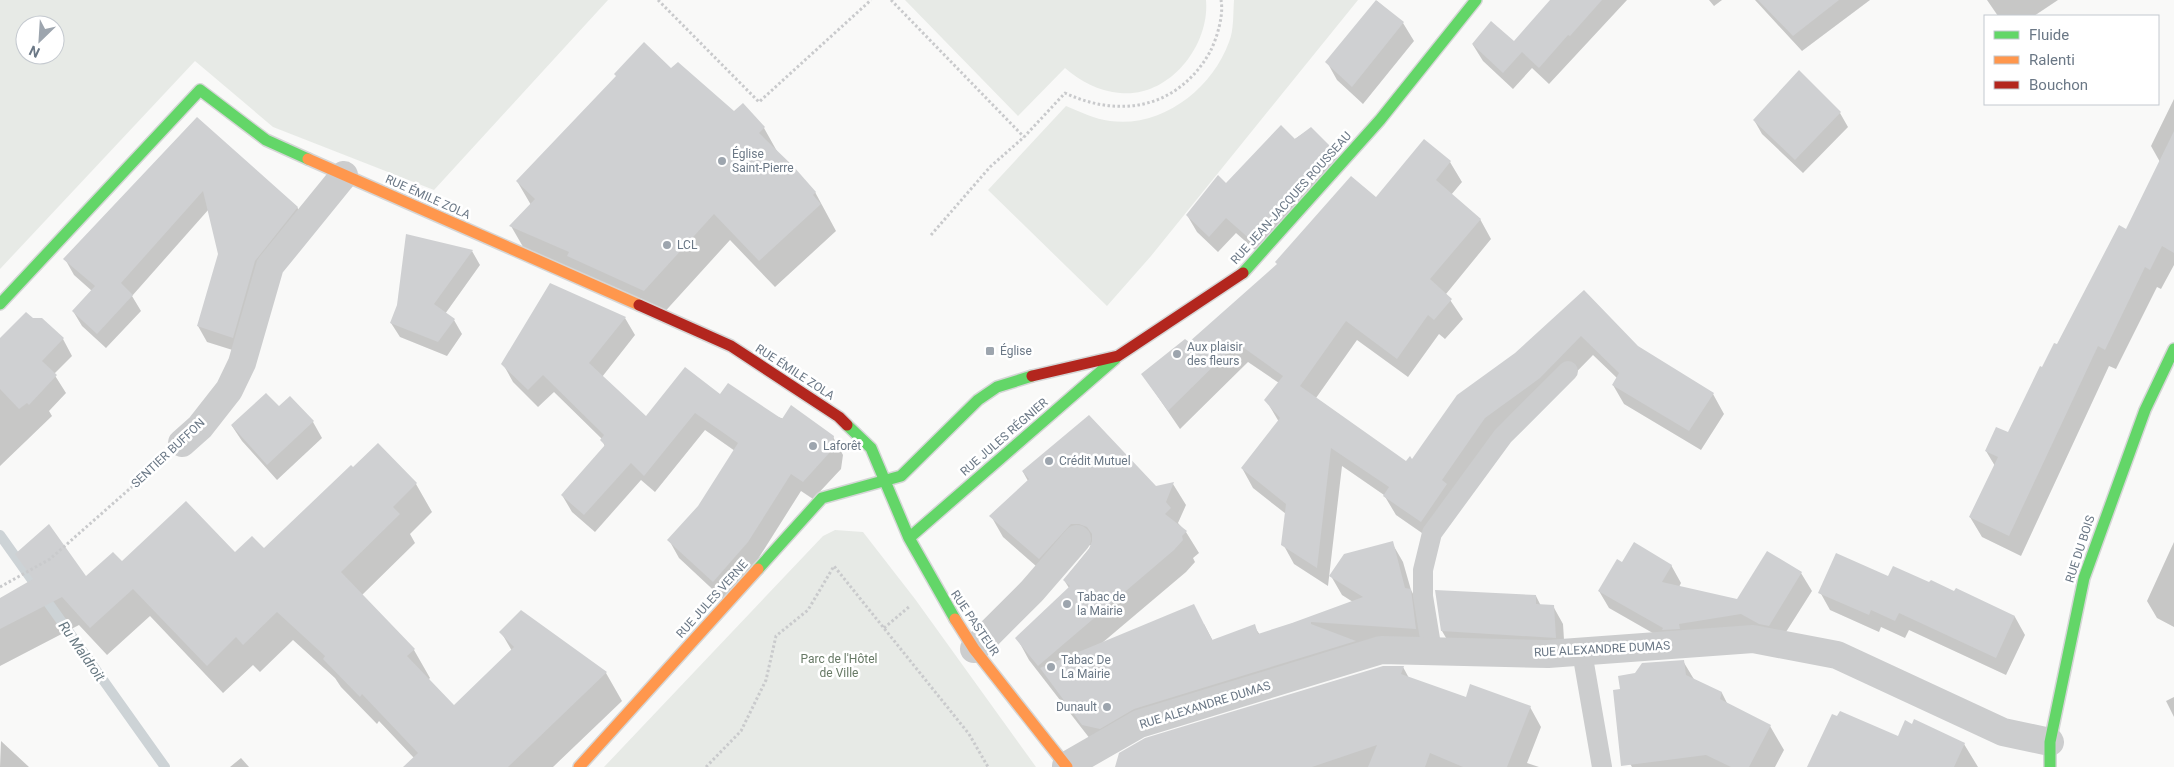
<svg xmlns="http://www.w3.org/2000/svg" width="2174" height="767" viewBox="0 0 2174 767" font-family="Roboto,sans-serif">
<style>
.green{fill:#e7eae6;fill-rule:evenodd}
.shadow{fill:#0003}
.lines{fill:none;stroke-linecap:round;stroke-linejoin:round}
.stream{stroke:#cdd3d6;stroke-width:10}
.building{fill:#cfd0d2}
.fast-casing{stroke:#d5d6d6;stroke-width:14}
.slow-casing{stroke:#d5d6d6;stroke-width:14}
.jam-casing{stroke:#d5d6d6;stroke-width:14}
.path{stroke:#c9cacc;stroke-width:3;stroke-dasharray:2.5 2.5;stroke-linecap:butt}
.lane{stroke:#cccdce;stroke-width:20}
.street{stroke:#cccdce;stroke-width:28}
.fast{stroke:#63d668;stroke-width:11}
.slow{stroke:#ff974d;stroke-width:11}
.jam{stroke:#b3261e;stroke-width:11}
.poi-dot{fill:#9da5ae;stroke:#fff;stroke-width:2}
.labels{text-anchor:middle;stroke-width:5;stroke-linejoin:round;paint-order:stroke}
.poi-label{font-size:12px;fill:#6b7886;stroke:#fff;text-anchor:start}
.street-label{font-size:12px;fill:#6b7886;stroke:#fff}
.park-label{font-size:12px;fill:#677965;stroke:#fff}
.water-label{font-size:14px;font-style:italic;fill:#677881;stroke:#fff}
</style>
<rect width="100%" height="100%" fill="#f9f9f8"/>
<path class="green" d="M 0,0 L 608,0 L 434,190 L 273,127 L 195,61 L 0,269 ZM 25,25 L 55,25 L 55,55 L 25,55 Z
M 905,0 L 1206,0 C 1210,46 1169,98 1120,93 C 1099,91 1081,82 1065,68 L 1018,116 Z
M 1234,0 L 1358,0 L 1151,256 L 1107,306 L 988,190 L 1066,106 C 1080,112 1095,119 1110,121 C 1162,128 1212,89 1229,42 C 1234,30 1233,13 1234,0 Z
M 835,530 L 863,532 L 915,599 L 1036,767 L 604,767 L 823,536 Z"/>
<path class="shadow" d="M 1552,0 L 1627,0 L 1549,84 L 1532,68 L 1513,89 L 1483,61 L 1473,45 L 1514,43 Z
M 1709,0 L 1722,0 L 1714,6 Z
M 1755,0 L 1870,0 L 1802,51 Z
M 1987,0 L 2058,0 L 2034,16 L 1998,16 Z
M 1377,1 L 1403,23 L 1414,41 L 1363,104 L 1337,80 L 1327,62 Z
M 671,70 L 734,113 L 764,128 L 778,153 L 815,192 L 836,231 L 775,287 L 730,240 L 660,317 L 526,252 L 511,226 L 531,205 L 517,181 Z
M 2174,99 L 2174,265 L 2161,289 L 2157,287 L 2116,369 L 2109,366 L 2021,556 L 1982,537 L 1970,517 L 1995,466 L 1986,451 L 2008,434 L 2043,369 L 2126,231 L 2160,162 L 2151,146 Z
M 1840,113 L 1848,127 L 1803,173 L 1762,134 L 1754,120 Z
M 197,118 L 297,207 L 306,223 L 242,353 L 207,342 L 198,326 L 219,254 L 209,209 L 132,296 L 141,311 L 106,348 L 82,326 L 73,311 L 92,291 L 74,275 L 65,259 Z
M 1310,129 L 1332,150 L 1342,166 L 1262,256 L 1236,233 L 1218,252 L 1197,232 L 1187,215 L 1226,184 Z
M 1425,141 L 1450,162 L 1462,182 L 1451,195 L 1480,219 L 1491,239 L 1446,294 L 1463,319 L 1445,339 L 1439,334 L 1408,377 L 1357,340 L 1316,398 L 1407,463 L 1412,461 L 1516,354 L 1584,291 L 1637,347 L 1713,394 L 1724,414 L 1701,450 L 1624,404 L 1613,385 L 1617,378 L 1593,355 L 1551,398 L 1496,438 L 1432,540 L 1396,515 L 1384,495 L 1342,466 L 1328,586 L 1294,564 L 1283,544 L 1286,514 L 1253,488 L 1242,468 L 1279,422 L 1266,400 L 1279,383 L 1248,362 L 1180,429 L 1143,375 L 1189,344 L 1376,199 Z
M 472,251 L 480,265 L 445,314 L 454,320 L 462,334 L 447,356 L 400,337 L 391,323 Z
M 625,318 L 635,335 L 602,377 L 646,418 L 721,396 L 833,437 L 843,455 L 841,469 L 813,499 L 801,491 L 758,559 L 723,599 L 679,558 L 669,540 L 699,507 L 735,451 L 705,430 L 655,492 L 641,480 L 595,532 L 572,512 L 562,495 L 605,447 L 602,439 L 554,392 L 538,407 L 513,382 L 503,364 Z
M 63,339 L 72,356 L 54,374 L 66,393 L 49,411 L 52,416 L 0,466 L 0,340 Z
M 290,397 L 313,422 L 322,438 L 277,480 L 242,441 L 232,426 L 279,408 Z
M 353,469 L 416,484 L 432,512 L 410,534 L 415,543 L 362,595 L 414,650 L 430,678 L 428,680 L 454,706 L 512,651 L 501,632 L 606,673 L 622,701 L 553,767 L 405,767 L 414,758 L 379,721 L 377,724 L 341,687 L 335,678 L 293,640 L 260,672 L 253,665 L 223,693 L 150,616 L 107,655 L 79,625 L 0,666 L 0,599 L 32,581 L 17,554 L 86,578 L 121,563 L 264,550 Z
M 1023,472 L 1155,487 L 1173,484 L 1186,505 L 1178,523 L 1186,532 L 1199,553 L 1193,558 L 1195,562 L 1186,572 L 1102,643 L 1204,624 L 1213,641 L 1254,626 L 1260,635 L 1353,602 L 1342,595 L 1331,576 L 1392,543 L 1403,562 L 1411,590 L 1421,609 L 1426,648 L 1356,643 L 1366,660 L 1094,744 L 1029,660 L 1017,638 L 1069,588 L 1064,580 L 1092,545 L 1084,546 L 1052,580 L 1003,537 L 991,516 L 1028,481 Z
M 2174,542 L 2174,627 L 2157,618 L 2147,601 Z
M 1767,553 L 1801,573 L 1812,591 L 1779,643 L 1672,644 L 1609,608 L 1599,591 L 1623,564 L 1671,565 L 1681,583 L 1679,587 L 1738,600 Z
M 1889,578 L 1930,584 L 1955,593 L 1956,589 L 2015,617 L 2025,635 L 2006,675 L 1909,630 L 1905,638 L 1881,627 L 1879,632 L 1830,610 L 1820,592 Z
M 1536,596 L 1541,606 L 1553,606 L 1563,624 L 1565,655 L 1452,648 L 1442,631 Z
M 1683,661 L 1695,681 L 1722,693 L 1728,705 L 1770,726 L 1784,750 L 1775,767 L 1632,767 L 1620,747 L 1621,690 L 1636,674 Z
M 1403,667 L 1409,678 L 1467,698 L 1530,707 L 1541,727 L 1527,763 L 1539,767 L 1116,767 Z
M 2174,697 L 2174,717 L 2166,701 Z
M 1913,725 L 1964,744 L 1978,767 L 1812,767 L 1899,737 Z
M 1,741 L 29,767 L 0,767 Z
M 241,758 L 249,767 L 230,767 Z"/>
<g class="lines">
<path class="stream" d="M 0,535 L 165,767"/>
</g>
<path class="building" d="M 1376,0 L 1404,22 L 1352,87 L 1325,62 Z
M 1550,0 L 1602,0 L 1570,36 L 1568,35 L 1539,68 L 1522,52 L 1503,73 L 1472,44 L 1491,21 L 1514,41 Z
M 1758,0 L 1839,0 L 1793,36 Z
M 644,42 L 671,68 L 678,62 L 734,111 L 743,103 L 765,127 L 759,133 L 794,167 L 816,192 L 813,195 L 821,204 L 759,261 L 714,214 L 644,291 L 567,256 L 569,252 L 509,226 L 535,199 L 516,181 L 616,76 L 614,74 Z
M 1799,70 L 1841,112 L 1795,160 L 1753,120 Z
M 197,117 L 298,207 L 255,261 L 233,338 L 197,326 L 218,254 L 203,191 L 121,283 L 133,295 L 97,334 L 72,311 L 95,286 L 63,259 Z
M 1281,125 L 1295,139 L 1311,127 L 1333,149 L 1252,241 L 1226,218 L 1209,237 L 1186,215 L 1218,175 L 1226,183 Z
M 2174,131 L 2174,253 L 2162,246 L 2150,270 L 2145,267 L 2105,350 L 2098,346 L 2009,536 L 1969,517 L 1998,457 L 1985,451 L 1996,427 L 2008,432 L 2040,366 L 2042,367 L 2054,343 L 2057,344 L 2119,225 L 2126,229 Z
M 1424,139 L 1451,161 L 1436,180 L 1481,219 L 1430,279 L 1452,299 L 1434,320 L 1428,315 L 1397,359 L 1346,321 L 1300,386 L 1406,461 L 1410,456 L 1412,459 L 1457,395 L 1515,353 L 1584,290 L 1638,346 L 1714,393 L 1689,431 L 1612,385 L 1619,373 L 1581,336 L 1540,378 L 1485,418 L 1442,480 L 1447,484 L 1421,522 L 1383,496 L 1389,487 L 1331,448 L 1317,568 L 1281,545 L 1286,504 L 1241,468 L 1280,418 L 1264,400 L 1283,376 L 1237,343 L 1168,411 L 1141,374 L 1185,339 L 1189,342 L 1277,264 L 1275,262 L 1351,176 L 1376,197 Z
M 406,234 L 473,250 L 434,304 L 455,319 L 438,342 L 390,323 L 397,305 Z
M 550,283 L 626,317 L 589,363 L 646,416 L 685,367 L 720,394 L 728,383 L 782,419 L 791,405 L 834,436 L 831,451 L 803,482 L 791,474 L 748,542 L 713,582 L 667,540 L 698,506 L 738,443 L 695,413 L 644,476 L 631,463 L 584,515 L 561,495 L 605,445 L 600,440 L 604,435 L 543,375 L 528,390 L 501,364 Z
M 26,312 L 33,318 L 42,318 L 64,338 L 42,361 L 57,375 L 29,405 L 27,403 L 19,409 L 0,389 L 0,338 Z
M 266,393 L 279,406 L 290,396 L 314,421 L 267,465 L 231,425 Z
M 1089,415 L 1156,486 L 1174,482 L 1166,502 L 1171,508 L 1165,514 L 1187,531 L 1182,536 L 1183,540 L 1174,550 L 1038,666 L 1015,638 L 1070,586 L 1063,580 L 1089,549 L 1092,541 L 1092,534 L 1087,527 L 1079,524 L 1071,524 L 1039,559 L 989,516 L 1029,479 L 1022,471 Z
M 378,443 L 417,483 L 393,507 L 400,514 L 341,572 L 415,649 L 407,656 L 454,705 L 514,647 L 499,632 L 521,610 L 607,672 L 508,767 L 403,767 L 418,753 L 362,694 L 360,697 L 323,659 L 325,656 L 277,612 L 243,645 L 236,637 L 207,666 L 133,589 L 90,628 L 62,597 L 0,629 L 0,598 L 33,579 L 15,554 L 49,524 L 86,576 L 113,552 L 122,561 L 186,501 L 235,552 L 252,536 L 264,548 L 351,465 L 353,467 Z
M 1393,541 L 1405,588 L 1411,589 L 1416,629 L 1311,622 L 1311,624 L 1356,641 L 1134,709 L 1100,729 L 1082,725 L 1040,668 L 1194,604 L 1212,640 L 1255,624 L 1258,634 L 1292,623 L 1363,597 L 1329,576 L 1344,554 Z
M 1634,542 L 1672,565 L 1662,582 L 1737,599 L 1767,551 L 1802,572 L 1769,626 L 1759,624 L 1741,614 L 1679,624 L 1680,629 L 1662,630 L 1663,628 L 1598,591 L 1617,559 L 1622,562 Z
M 1836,553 L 1888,576 L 1893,566 L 1929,582 L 1931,580 L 1954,591 L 1956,588 L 2015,616 L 1996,658 L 1899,613 L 1895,621 L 1871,610 L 1869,615 L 1818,593 Z
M 1435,590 L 1536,595 L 1536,604 L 1554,605 L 1556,638 L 1441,631 Z
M 1684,660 L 1686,675 L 1722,692 L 1720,699 L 1771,725 L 1749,767 L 1731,767 L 1706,755 L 1621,766 L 1613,690 L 1620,689 L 1618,676 L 1635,673 L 1642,663 Z
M 1383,666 L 1404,666 L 1401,674 L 1466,697 L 1470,684 L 1531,706 L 1507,767 L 1463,767 L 1430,753 L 1425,767 L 1368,767 L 1377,745 L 1312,767 L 1115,767 L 1119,753 L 1145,738 Z
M 1840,711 L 1898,736 L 1905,720 L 1912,724 L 1914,719 L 1965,743 L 1954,767 L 1807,767 L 1832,714 L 1837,716 Z"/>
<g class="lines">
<defs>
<path id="fast" d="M 1243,273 L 1380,120 L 1476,0
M 0,304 L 200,90 L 266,140 L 308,159
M 847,425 L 871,448 L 909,538 L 955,619
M 909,538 L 1115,359
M 758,569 L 822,498 L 901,476 L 978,400 L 997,387 L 1032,376
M 2050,767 L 2050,742 L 2084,578 L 2145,410 L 2174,349"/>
<path id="slow" d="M 308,159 L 639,305
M 955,619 L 974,649 L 1067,767
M 579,767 L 758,569"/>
<path id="jam" d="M 639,305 L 731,346 L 839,417 L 847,425
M 1032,376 L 1118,356 L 1243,273"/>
</defs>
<use href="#fast" class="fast-casing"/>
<use href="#slow" class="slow-casing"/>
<use href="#jam" class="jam-casing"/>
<path class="path" d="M 658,0 L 759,102 L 871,0
M 891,0 L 1024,137
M 931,235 L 990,167 L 1024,137 L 1065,93 C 1121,119 1178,108 1210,52 C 1217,38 1224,15 1221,0
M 0,587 L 50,559 L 159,463
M 884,628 L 910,606
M 706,767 L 741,731 L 766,680 L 776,636 L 808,610 L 834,566 L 969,734 L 988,767"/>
<path class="lane" d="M 1432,651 L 1423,596 L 1423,570 L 1432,533 L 1503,436 L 1568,371
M 1582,652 L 1602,767"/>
<path class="street" d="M 182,443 L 200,427 L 229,390 L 242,363 L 270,266 L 344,175
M 974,649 L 1032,591 L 1077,539
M 1066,766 L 1139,724 L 1381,650 L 1548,654 L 1753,639 L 1837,655 L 2003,732 L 2050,742"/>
<use href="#fast" class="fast"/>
<use href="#slow" class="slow"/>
<use href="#jam" class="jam"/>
</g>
<g class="poi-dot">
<circle cx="722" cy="161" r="5"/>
<circle cx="667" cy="245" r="5"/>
<rect x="985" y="346" width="10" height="10" rx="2.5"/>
<circle cx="1177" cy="354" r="5"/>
<circle cx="813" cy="446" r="5"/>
<circle cx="1049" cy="461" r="5"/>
<circle cx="1067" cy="604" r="5"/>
<circle cx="1051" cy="667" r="5"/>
<circle cx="1107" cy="707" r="5"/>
</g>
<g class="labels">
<g class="poi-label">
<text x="732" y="158">Église<tspan x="732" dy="14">Saint-Pierre</tspan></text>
<text x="677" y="249">LCL</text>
<text x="1187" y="351">Aux plaisir<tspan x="1187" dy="14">des fleurs</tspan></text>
<text x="1000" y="355">Église</text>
<text x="823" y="450">Laforêt</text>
<text x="1059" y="465">Crédit Mutuel</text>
<text x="1077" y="601">Tabac de<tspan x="1077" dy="14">la Mairie</tspan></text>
<text x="1061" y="664">Tabac De<tspan x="1061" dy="14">La Mairie</tspan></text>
<text x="1097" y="711" text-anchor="end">Dunault</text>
</g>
<g class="street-label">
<text transform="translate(428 197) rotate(24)" y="4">RUE ÉMILE ZOLA</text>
<text transform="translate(1291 198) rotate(-48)" y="4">RUE JEAN-JACQUES ROUSSEAU</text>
<text transform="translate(795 372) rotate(33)" y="4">RUE ÉMILE ZOLA</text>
<text transform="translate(1004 437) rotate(-41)" y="4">RUE JULES RÉGNIER</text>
<text transform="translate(168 453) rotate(-43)" y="4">SENTIER BUFFON</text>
<text transform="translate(2080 549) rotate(-72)" y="4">RUE DU BOIS</text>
<text transform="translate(712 599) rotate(-48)" y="4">RUE JULES VERNE</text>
<text transform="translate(975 623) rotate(56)" y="4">RUE PASTEUR</text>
<text transform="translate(1602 649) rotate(-3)" y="4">RUE ALEXANDRE DUMAS</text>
<text transform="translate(1205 705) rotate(-17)" y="4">RUE ALEXANDRE DUMAS</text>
</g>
<g class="park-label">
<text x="839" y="663">Parc de l'Hôtel<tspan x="839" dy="14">de Ville</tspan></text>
</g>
<g class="water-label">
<text transform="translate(82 651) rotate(55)" y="5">Ru Maldroit</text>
</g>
</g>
<rect x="1984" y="15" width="175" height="90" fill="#ffffff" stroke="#c4c9cf"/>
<rect x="1994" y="31" width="25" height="8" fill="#63d668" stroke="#c4c9cf"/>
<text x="2029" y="40" font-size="15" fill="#6b7886">Fluide</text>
<rect x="1994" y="56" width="25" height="8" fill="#ff974d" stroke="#c4c9cf"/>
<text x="2029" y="65" font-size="15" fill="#6b7886">Ralenti</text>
<rect x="1994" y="81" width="25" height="8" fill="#b3261e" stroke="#c4c9cf"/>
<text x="2029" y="90" font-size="15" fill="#6b7886">Bouchon</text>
<g transform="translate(40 40) rotate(205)"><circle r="24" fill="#ffffff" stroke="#c4c9cf"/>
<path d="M0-4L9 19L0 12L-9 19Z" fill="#9da5ae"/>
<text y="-8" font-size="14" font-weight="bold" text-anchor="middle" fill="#6b7886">N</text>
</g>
</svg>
